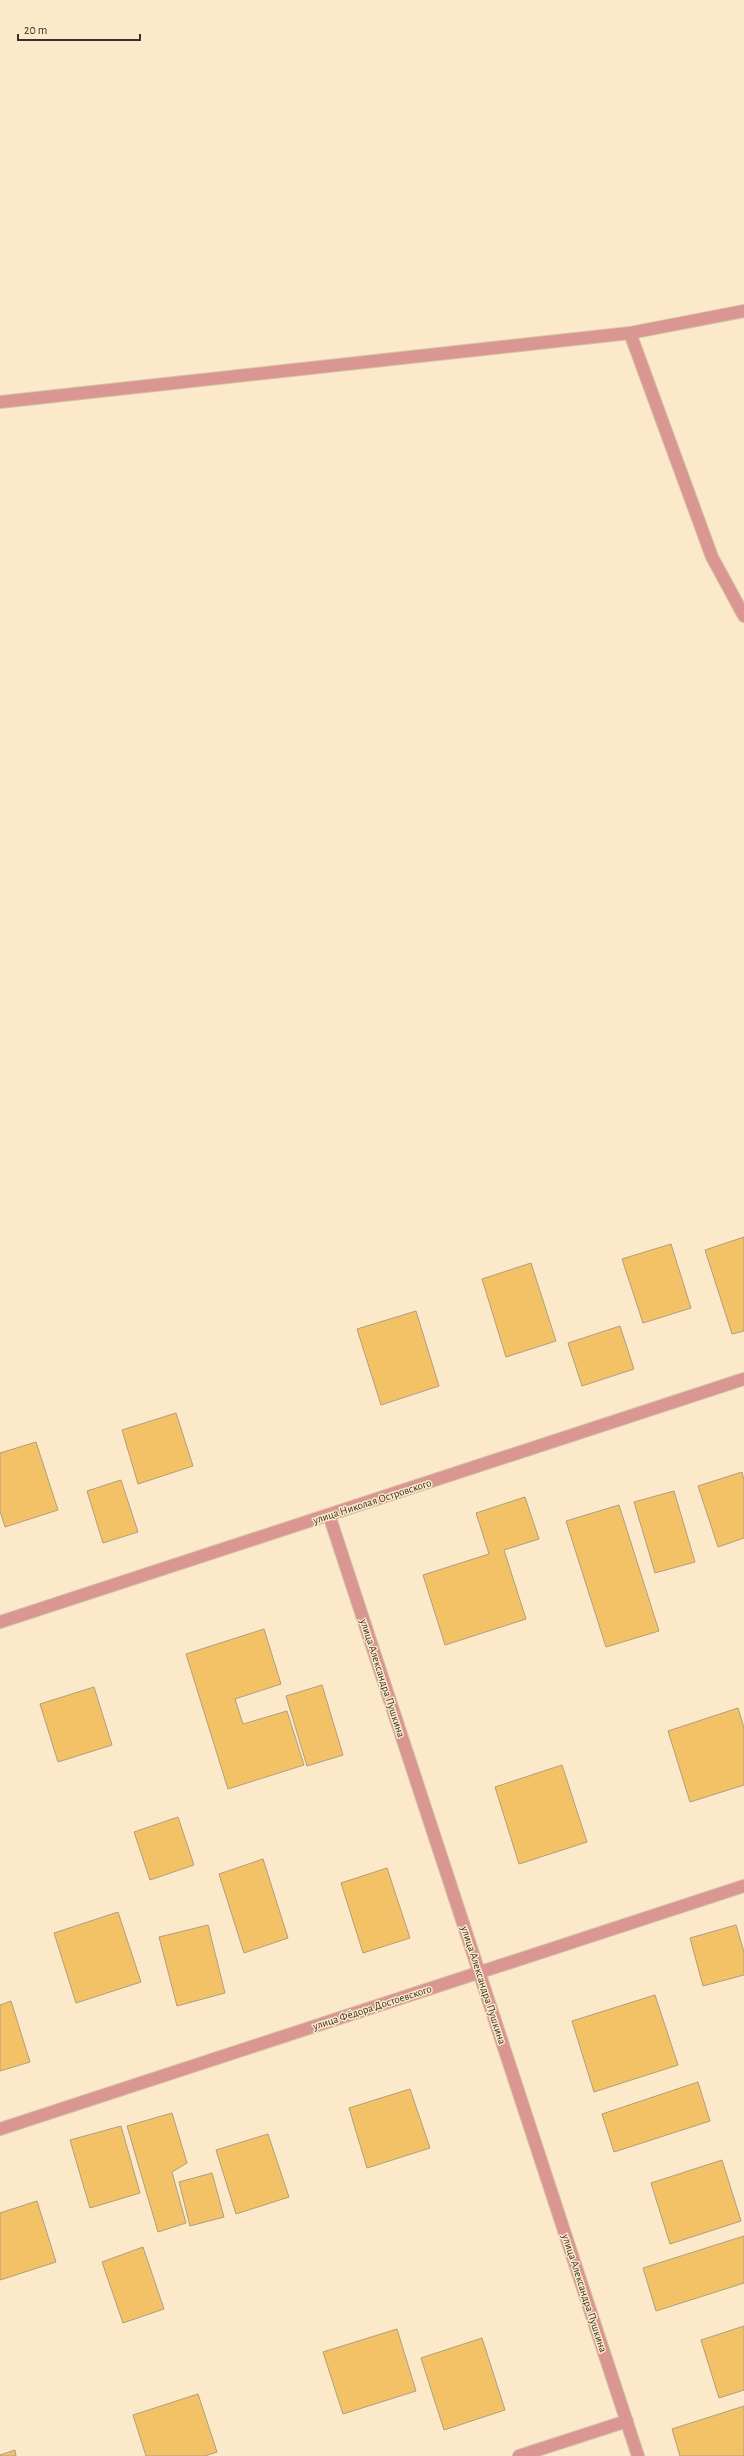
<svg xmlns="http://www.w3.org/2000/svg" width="744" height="2456" viewBox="0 0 744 2456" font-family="'Alegreya Sans',sans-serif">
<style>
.building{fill:#f4c266;stroke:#af9e80}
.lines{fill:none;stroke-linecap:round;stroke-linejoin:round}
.minor-casing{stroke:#d4c4a8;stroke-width:14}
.minor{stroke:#da9693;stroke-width:12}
.labels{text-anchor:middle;stroke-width:3;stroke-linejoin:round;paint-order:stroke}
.street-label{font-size:11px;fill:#393225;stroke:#fbe9c9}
</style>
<rect width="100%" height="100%" fill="#fbe9c9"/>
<path class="building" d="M 744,1237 L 744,1331 L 732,1334 L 705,1250 Z
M 671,1244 L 691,1308 L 643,1323 L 622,1259 Z
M 531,1263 L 556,1341 L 506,1357 L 482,1279 Z
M 416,1311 L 439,1386 L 381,1405 L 357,1329 Z
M 620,1326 L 634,1369 L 582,1386 L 568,1343 Z
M 176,1413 L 193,1466 L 138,1484 L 122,1430 Z
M 36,1442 L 58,1510 L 5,1527 L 0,1511 L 0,1453 Z
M 742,1472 L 744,1480 L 744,1538 L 718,1547 L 698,1486 Z
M 121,1480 L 138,1532 L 103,1543 L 87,1491 Z
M 674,1491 L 695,1562 L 655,1573 L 634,1502 Z
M 525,1497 L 539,1539 L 504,1550 L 526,1619 L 445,1645 L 423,1575 L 489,1554 L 476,1513 Z
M 619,1505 L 659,1631 L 606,1647 L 566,1521 Z
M 264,1629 L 281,1684 L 235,1699 L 243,1724 L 287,1711 L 304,1765 L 228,1789 L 186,1654 Z
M 322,1685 L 343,1755 L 307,1766 L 286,1696 Z
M 94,1687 L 112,1745 L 58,1762 L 40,1704 Z
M 738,1708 L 744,1728 L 744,1785 L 690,1802 L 668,1731 Z
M 562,1765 L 587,1842 L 519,1864 L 495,1787 Z
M 178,1817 L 194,1865 L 150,1880 L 134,1832 Z
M 263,1859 L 288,1938 L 244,1953 L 219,1874 Z
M 387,1868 L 410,1938 L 363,1953 L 341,1883 Z
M 118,1912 L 141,1982 L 76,2003 L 54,1933 Z
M 208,1925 L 225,1993 L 177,2006 L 159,1937 Z
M 736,1925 L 744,1952 L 744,1975 L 703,1986 L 690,1938 Z
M 655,1995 L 678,2065 L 594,2092 L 572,2021 Z
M 11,2001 L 30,2062 L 0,2071 L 0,2005 Z
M 698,2082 L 710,2121 L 614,2152 L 602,2114 Z
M 410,2089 L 430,2148 L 367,2168 L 349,2108 Z
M 172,2113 L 187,2163 L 172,2172 L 186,2223 L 158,2232 L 127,2126 Z
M 121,2126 L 140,2193 L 90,2208 L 70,2140 Z
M 268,2134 L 289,2197 L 236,2214 L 216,2150 Z
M 722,2160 L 741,2221 L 670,2244 L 651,2183 Z
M 212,2173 L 224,2217 L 190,2226 L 179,2182 Z
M 37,2201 L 56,2262 L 0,2280 L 0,2213 Z
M 744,2236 L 744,2283 L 656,2311 L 643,2268 Z
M 143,2247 L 164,2309 L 123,2323 L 102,2262 Z
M 744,2326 L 744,2390 L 719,2398 L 701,2340 Z
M 397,2329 L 416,2391 L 343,2414 L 323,2352 Z
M 482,2338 L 505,2410 L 444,2430 L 421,2358 Z
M 198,2394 L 217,2452 L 205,2456 L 146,2456 L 133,2415 Z
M 744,2406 L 744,2456 L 680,2456 L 672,2429 Z
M 15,2450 L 16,2456 L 0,2456 L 0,2455 Z"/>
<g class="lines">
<defs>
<path id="minor" d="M 630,333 L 712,557 L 744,616
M 0,402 L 630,333 L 744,311
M 329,1515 L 638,2456
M 0,1622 L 744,1379
M 0,2129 L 744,1886
M 519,2456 L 627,2421"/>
</defs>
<use href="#minor" class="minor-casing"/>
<use href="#minor" class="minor"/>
</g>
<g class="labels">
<g class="street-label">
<text transform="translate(372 1501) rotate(-18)" y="4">улица Николая Островского</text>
<text transform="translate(383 1678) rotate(72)" y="4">улица Александра Пушкина</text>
<text transform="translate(484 1985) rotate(72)" y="4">улица Александра Пушкина</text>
<text transform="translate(372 2007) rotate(-18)" y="4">улица Фёдора Достоевского</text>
<text transform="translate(585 2293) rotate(72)" y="4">улица Александра Пушкина</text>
</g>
</g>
<path d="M18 34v6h122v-6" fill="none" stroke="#393225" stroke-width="2"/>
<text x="24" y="34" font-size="12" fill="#393225" stroke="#fbe9c9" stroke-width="3" paint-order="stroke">20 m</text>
</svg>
